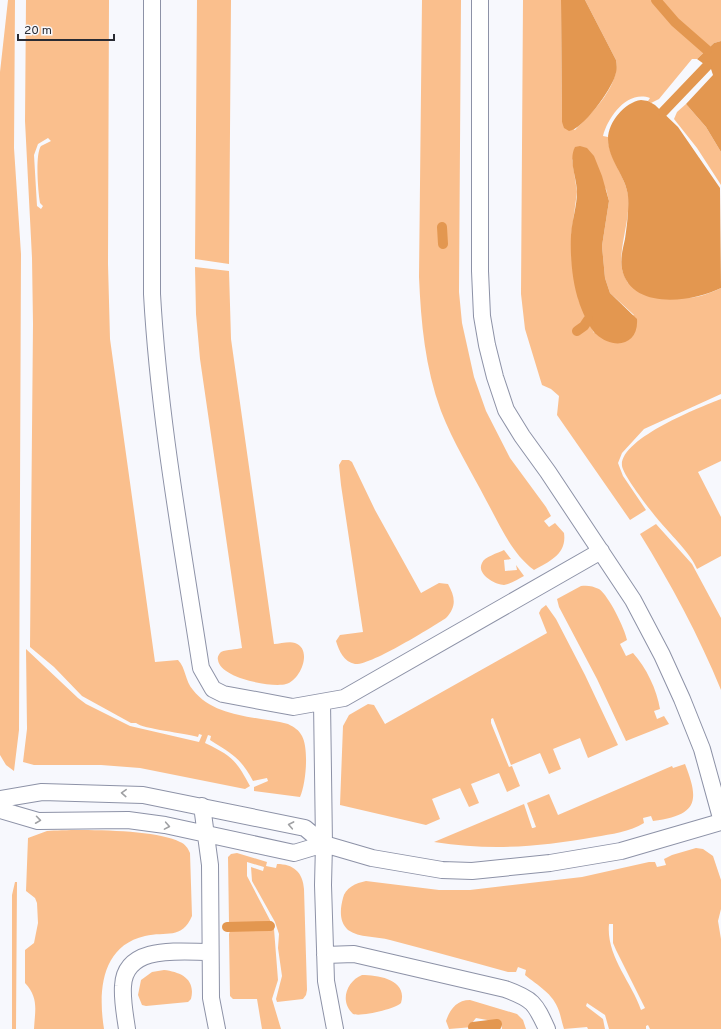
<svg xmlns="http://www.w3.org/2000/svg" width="721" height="1029" viewBox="0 0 721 1029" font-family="Overpass,sans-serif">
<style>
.green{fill:#fabf8d;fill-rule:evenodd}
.water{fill:#e39750}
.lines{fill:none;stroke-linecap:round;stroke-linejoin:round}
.stream{stroke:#e39750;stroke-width:10}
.lane-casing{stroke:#8d92a7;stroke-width:18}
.lane{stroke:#fff;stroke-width:16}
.oneway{stroke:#9fa0a3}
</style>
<rect width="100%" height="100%" fill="#f7f8fd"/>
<path class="green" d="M 8,0 L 15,0 L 14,148 L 21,254 L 19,730 L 14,771 L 6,765 L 0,755 L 0,72 Z
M 26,0 L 109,0 L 108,264 L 110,339 L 155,662 L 178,660 C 186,668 185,681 193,690 C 215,718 256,716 288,724 C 294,727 299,730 302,736 C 309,749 306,784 300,797 L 254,791 L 254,787 L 268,781 L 267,778 L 253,781 C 240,757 232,754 210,740 L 211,736 L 208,735 L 205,743 C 232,756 236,760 250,786 L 245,789 L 140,768 L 101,765 L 34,765 L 23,762 L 27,729 L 26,649 L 78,698 L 86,704 L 130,726 L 199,742 L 202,735 L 199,734 L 198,737 C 185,733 143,729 136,723 L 131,723 L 82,696 L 54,667 L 30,647 L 33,324 L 32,258 L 25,121 ZM 48,138 L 51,141 L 41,146 C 35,154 38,192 40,203 L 43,206 L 41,209 L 37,206 L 34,155 L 38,144 Z
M 197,0 L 231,0 L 229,264 L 195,259 Z
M 422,0 L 461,0 L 459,292 L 462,323 L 474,377 L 486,411 L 510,458 L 546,507 L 551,516 L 544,521 L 549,527 L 555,523 L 564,533 C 567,554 550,561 534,570 C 511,553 500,525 486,500 C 471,471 453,442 441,411 C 425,367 421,323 419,277 Z
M 523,0 L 561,0 L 562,122 L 575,130 C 592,113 620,86 616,60 L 585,0 L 721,0 L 721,41 L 714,43 L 697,59 L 692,59 L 659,99 L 651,103 L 648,101 L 650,98 C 627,90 608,117 603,136 L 608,137 C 608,158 625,175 628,195 C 631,219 618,249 622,269 C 623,274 626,279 628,283 C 665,295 683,307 721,288 L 721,394 L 644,429 L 622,453 L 618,463 L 623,476 L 646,510 L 630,520 L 557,415 L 559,396 L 551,389 L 542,385 L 525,329 L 521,294 ZM 572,159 L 606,189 L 609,201 L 602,246 L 605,278 L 610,293 L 634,315 L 594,333 L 579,301 L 572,265 L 571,236 L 577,192 Z
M 686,104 L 706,127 L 721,152 L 721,185 L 697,148 L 674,119 L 677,112 Z
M 195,267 L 229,271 L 231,339 L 274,644 C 280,644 289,641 295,643 C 313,649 301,680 286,684 C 272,688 220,678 218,660 C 217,657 219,654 221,652 C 227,649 236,650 242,648 L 200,359 L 196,314 Z
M 721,399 L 721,461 L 698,472 L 721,517 L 721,556 L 697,569 C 691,554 672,536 661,523 C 653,514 624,477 622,466 C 619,439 700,407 721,399 Z
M 342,460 L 349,460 L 352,462 L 375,510 L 421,593 L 439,583 L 448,584 C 455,597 457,606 446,618 C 432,627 370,666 355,664 C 344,662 339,651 336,641 L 340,635 L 363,632 L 341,485 L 339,465 Z
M 656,524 L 692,564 L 721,618 L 721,690 C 699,636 671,584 640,534 Z
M 504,550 L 511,559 L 504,560 L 505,571 L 517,570 L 516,565 L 524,576 C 518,579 511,584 504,585 C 495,585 476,574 482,563 C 484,557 498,553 504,550 Z
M 581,586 C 587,585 593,586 599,589 C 609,596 625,629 627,640 L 620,644 L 626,656 L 633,653 C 646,667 657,690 660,709 L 654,711 L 657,719 L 664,716 L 669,724 L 626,741 L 597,679 L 559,607 L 557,599 Z
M 546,605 L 556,619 L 585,675 L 618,745 L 588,758 L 580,738 L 553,749 L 561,769 L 549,774 L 540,753 L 511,765 L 493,718 L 491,719 L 491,723 L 509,767 L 512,766 L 520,786 L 507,792 L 499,773 L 471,784 L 479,803 L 469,807 L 460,788 L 432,799 L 440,819 L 426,825 L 340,805 L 343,726 L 349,715 L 368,704 L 374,705 L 385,724 L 547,633 L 539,613 L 541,609 Z
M 685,764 C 700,802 697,815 653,821 L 651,816 L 643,818 L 644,823 C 630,832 611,834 595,837 C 538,847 492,851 434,842 L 524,804 L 532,828 L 533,828 L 536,827 L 527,803 L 549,794 L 558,815 L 672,766 L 673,768 Z
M 47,831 C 76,829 156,829 180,842 C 185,844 188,848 190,853 L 192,916 C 182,940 166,931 145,936 C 101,946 98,992 104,1029 L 34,1029 C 35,1010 39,998 25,983 L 25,950 L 34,943 L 38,923 L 37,903 L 35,898 L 26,891 L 28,838 Z
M 696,848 L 703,849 L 713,856 L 721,880 L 721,909 L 718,921 L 721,939 L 721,1029 L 650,1029 L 648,1025 L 646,1026 L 646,1029 L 609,1029 L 605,1015 L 587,1003 L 586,1006 L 603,1019 L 605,1029 L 588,1029 L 587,1027 L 564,1029 C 562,1023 561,1017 559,1011 C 553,993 538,986 525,975 L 526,970 L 518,967 L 516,972 L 508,972 C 468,961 429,950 390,940 C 377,936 359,938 348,930 C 339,922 340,909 343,898 C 345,888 356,883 366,881 L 439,890 L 470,890 L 582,877 L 649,862 L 655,862 L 657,867 L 666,865 L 664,859 L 672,855 ZM 609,924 L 613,924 L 613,943 L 616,950 L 645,1008 L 641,1010 C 631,981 606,956 609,924 Z
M 237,853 L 267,862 L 266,866 L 276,868 L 277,864 C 293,864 303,872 304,889 L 307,990 L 306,995 L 303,999 L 277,1002 L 276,999 L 282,976 L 278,948 L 279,934 L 275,922 L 252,881 L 251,867 L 263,871 L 264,867 L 247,862 L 247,876 L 272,924 L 229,923 L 228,857 L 231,854 Z
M 15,882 L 17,882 L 16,1029 L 12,1029 L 12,895 Z
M 274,929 L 278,980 L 272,999 L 281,1029 L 262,1029 L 257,999 L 233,999 L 230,996 L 229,934 L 230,931 L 234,930 Z
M 164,970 C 181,972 196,979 191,999 L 188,1002 L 146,1006 L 142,1005 L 138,995 L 141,980 L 152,972 Z
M 362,975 C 379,975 408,980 401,1003 C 395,1009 361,1017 353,1014 C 339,1001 347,981 362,975 Z
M 470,1000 L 517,1014 L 523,1020 L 526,1029 L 502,1029 L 500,1020 L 493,1021 L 476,1018 L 472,1023 L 473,1027 L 449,1029 L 446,1021 C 450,1009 457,1000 470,1000 Z"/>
<path class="water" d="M 561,0 L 585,0 L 616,60 C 617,66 617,70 615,76 C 611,90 583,129 569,131 L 564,128 L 562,122 Z
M 721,41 L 721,152 L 706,127 L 686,104 L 713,75 L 711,69 L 697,59 L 714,43 Z
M 641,100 L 648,101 L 655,105 L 678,127 L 720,188 L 721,288 C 693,302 631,311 622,269 C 620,259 623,248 625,239 C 627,225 629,210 628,196 C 626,176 608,160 608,139 C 608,122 625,102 641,100 Z
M 580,146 L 587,148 L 594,156 L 602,176 L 609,201 L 602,246 L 605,278 L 610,293 L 637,319 C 639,346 613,350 596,334 C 590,329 581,309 579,302 C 572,282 570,255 571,235 C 572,220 577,206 577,192 C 577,178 568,160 575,147 Z"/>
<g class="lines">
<path class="stream" d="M 656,0 L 675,22 L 707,50
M 663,112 L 707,66
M 442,227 L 443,244
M 577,331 L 584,326 L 588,320
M 227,927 L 270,926
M 473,1027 L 497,1024 L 495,1029"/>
<defs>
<path id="lane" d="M 152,0 L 152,294 C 159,419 182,544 201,668 L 213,689 L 223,694 L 293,707 L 344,698 L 601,551
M 480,0 L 480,271 L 482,316 L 487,345 L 495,377 L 506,410 L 522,436 L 548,472 L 633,600 L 662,655 L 682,699 L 702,749 L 721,818
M 322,702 L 324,844 L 323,885 L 326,981 L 335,1029
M 0,799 L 42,792 L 143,795 L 305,828 L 324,844 L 372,858 L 442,870 L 472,871 L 550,863 L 621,851 L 721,822
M 202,806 L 210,865 L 211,998 L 217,1029
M 0,810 L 38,821 L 128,820 L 165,825 L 294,853 L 324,844
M 325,955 L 354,954 L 505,989 C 533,999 535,1003 547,1029
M 127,1029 C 125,1015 122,1000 123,986 C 125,944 181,952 210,952"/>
</defs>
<use href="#lane" class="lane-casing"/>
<use href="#lane" class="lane"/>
</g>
<defs><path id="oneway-chevron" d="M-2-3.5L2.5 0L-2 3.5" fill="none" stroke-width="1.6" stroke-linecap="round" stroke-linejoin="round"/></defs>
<g class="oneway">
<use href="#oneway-chevron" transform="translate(124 793) rotate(-177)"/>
<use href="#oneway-chevron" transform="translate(38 820) rotate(8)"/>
<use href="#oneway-chevron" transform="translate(291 825) rotate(-169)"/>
<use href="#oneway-chevron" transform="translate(167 826) rotate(10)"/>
</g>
<path d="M18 34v6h96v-6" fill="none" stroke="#292b33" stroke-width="2"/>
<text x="24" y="34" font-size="12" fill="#292b33" stroke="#f7f8fd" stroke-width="3" paint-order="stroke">20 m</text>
</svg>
